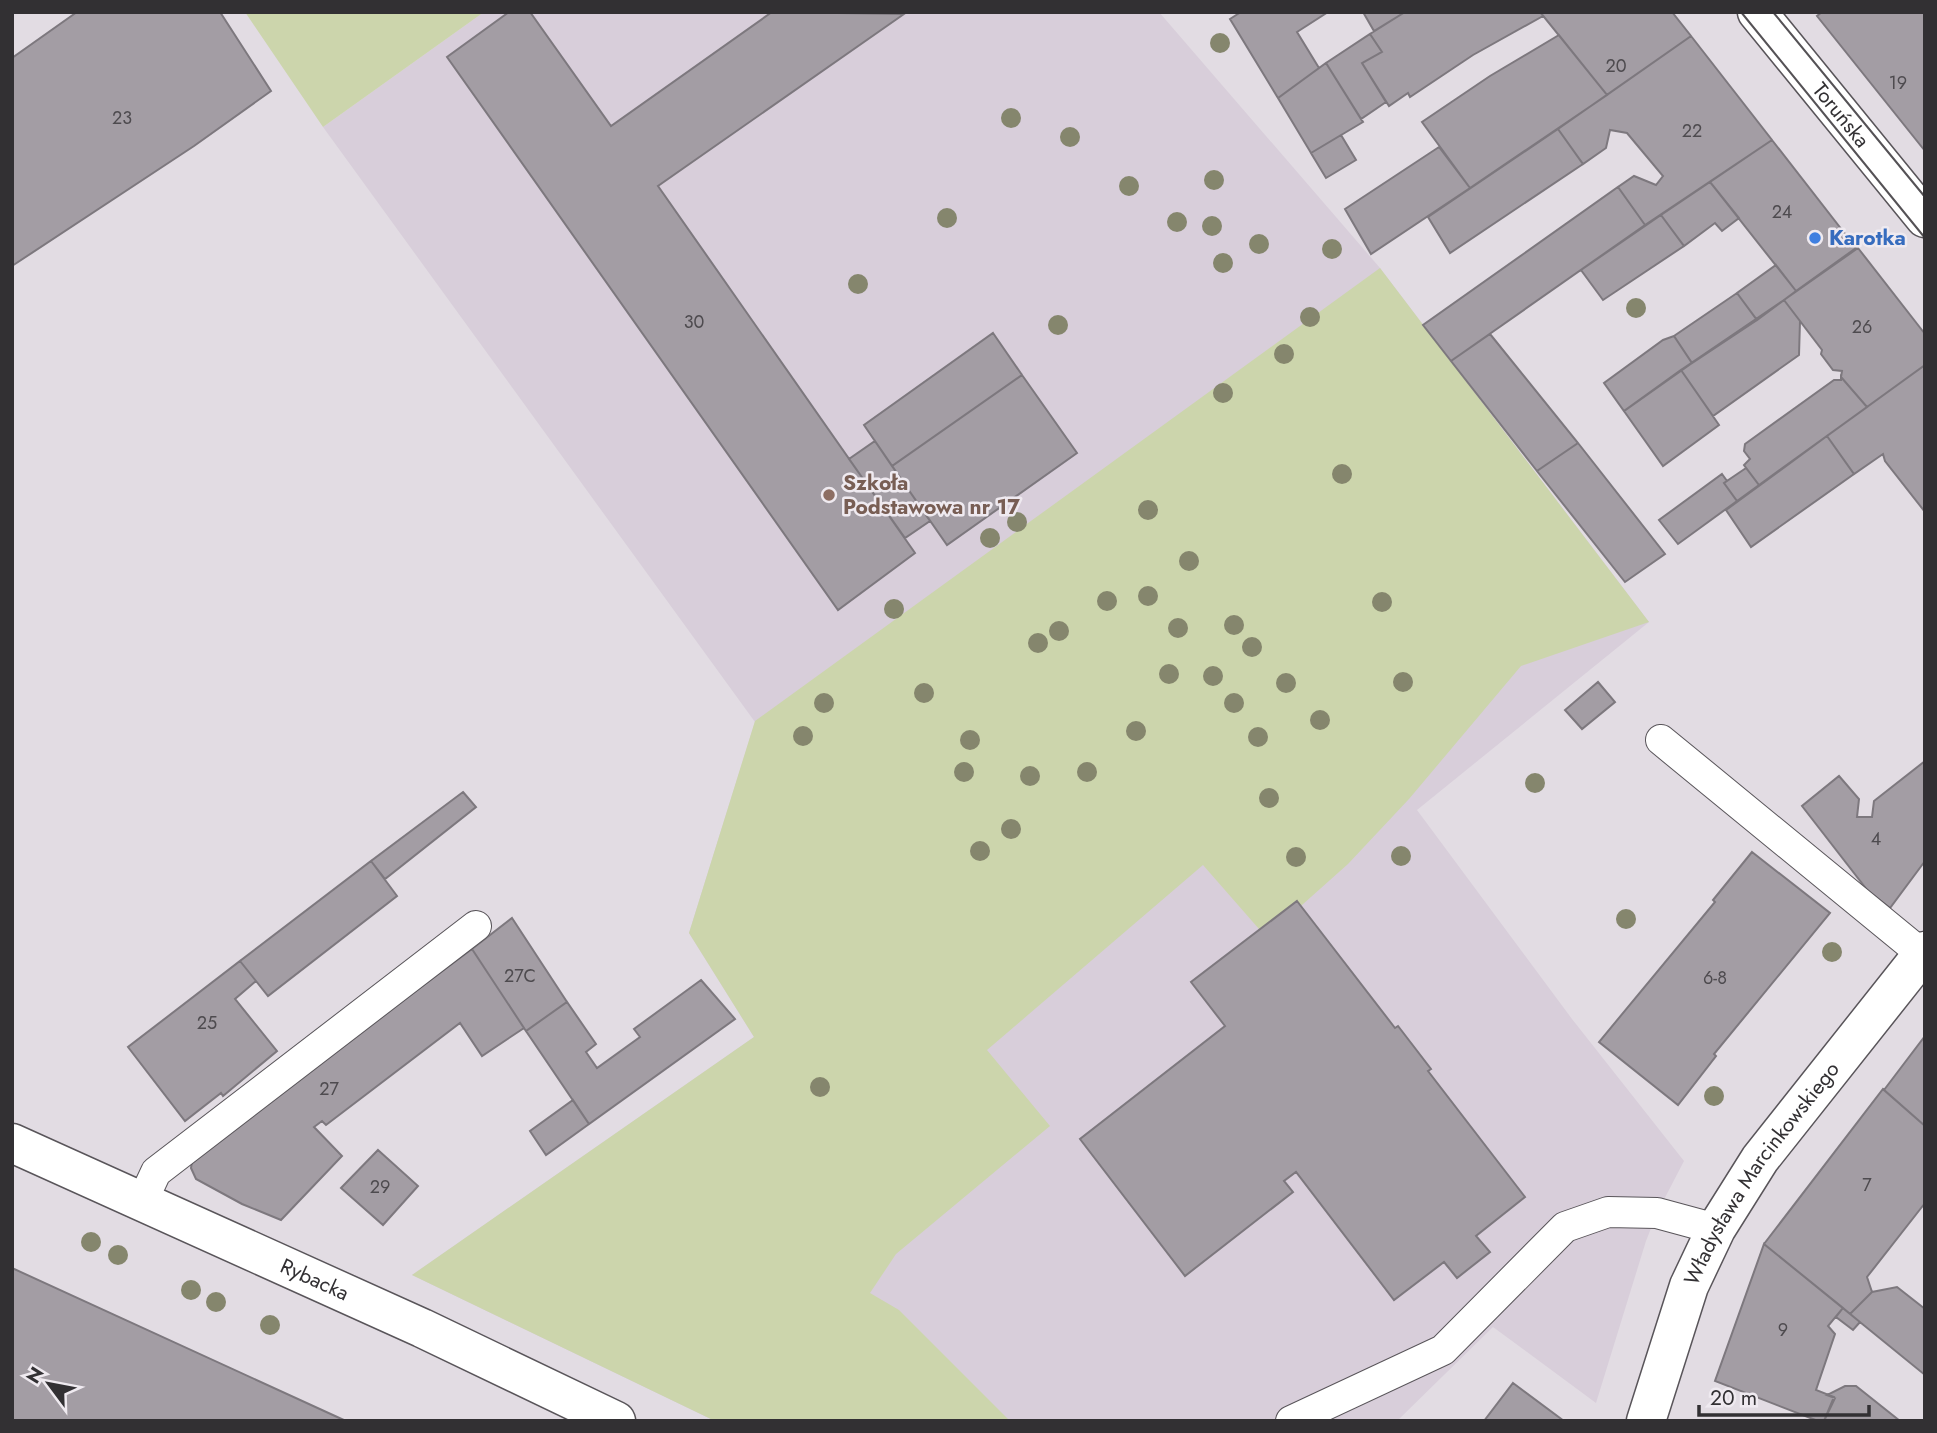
<svg xmlns="http://www.w3.org/2000/svg" width="1937" height="1433" viewBox="0 0 1937 1433" font-family="Jost,sans-serif">
<style>
.built{fill:#d8ceda}
.green{fill:#ccd5ac}
.building{fill:#a39da4;stroke:#7d787e;stroke-width:2}
.lines{fill:none;stroke-linecap:round;stroke-linejoin:round}
.service-casing{stroke:#59555a;stroke-width:32}
.minor-casing{stroke:#59555a;stroke-width:41}
.service{stroke:#fff;stroke-width:30}
.minor{stroke:#fff;stroke-width:38}
.tram{stroke:#555256;stroke-width:2}
.tree{fill:#85866d}
.shop-dot{fill:#3f7fe0;stroke:#efeaf0;stroke-width:2.5}
.education-dot{fill:#8d6e63;stroke:#efeaf0;stroke-width:2.5}
.labels{text-anchor:middle;stroke-width:5;stroke-linejoin:round;paint-order:stroke}
.number-label{font-size:18px;fill:#4e4b4f}
.street-label{font-size:21px;fill:#323033;stroke:#efeaf0}
.shop-label{font-size:21px;font-weight:bold;fill:#366cbe;stroke:#efeaf0;text-anchor:start}
.education-label{font-size:21px;font-weight:bold;fill:#785e54;stroke:#efeaf0;text-anchor:start}
</style>
<rect width="100%" height="100%" fill="#e2dce3"/>
<path class="built" d="M 484,12 L 1159,12 L 1380,268 L 1649,622 L 1417,810 L 1572,1019 L 1684,1161 L 1657,1213 L 1646,1241 L 1596,1403 L 1493,1327 L 1397,1421 L 715,1421 L 412,1275 L 754,1037 L 689,933 L 755,722 L 323,127 Z"/>
<path class="green" d="M 245,12 L 484,12 L 323,127 Z
M 1380,268 L 1649,622 L 1521,666 L 1409,799 L 1348,864 L 1266,937 L 1203,865 L 987,1050 L 1050,1126 L 896,1254 L 870,1293 L 899,1310 L 1010,1421 L 715,1421 L 412,1275 L 754,1037 L 689,933 L 755,721 Z"/>
<path class="building" d="M 77,12 L 220,12 L 271,91 L 194,146 L 12,266 L 12,58 Z
M 509,12 L 530,12 L 611,126 L 772,12 L 904,14 L 658,186 L 915,553 L 838,610 L 447,57 Z
M 1241,12 L 1328,12 L 1297,32 L 1319,68 L 1278,98 L 1230,19 Z
M 1363,12 L 1405,12 L 1374,31 Z
M 1405,12 L 1540,12 L 1543,16 L 1473,55 L 1410,97 L 1408,93 L 1389,106 L 1362,63 L 1382,52 L 1370,34 Z
M 1540,12 L 1672,12 L 1691,36 L 1607,95 Z
M 1822,12 L 1925,12 L 1925,151 L 1817,16 Z
M 1370,34 L 1382,52 L 1362,63 L 1386,102 L 1361,119 L 1326,63 Z
M 1559,35 L 1607,95 L 1470,188 L 1422,122 L 1490,76 Z
M 1691,36 L 1772,140 L 1645,225 L 1618,187 L 1634,176 L 1656,185 L 1663,176 L 1627,133 L 1610,130 L 1606,148 L 1583,164 L 1558,129 Z
M 1326,63 L 1363,122 L 1311,153 L 1278,98 Z
M 1558,129 L 1583,164 L 1450,253 L 1428,217 Z
M 1341,135 L 1356,160 L 1326,178 L 1311,153 Z
M 1772,140 L 1856,248 L 1796,291 L 1710,182 Z
M 1439,147 L 1470,188 L 1371,254 L 1345,209 Z
M 1710,182 L 1739,218 L 1722,231 L 1715,223 L 1684,246 L 1661,215 Z
M 1618,187 L 1645,225 L 1451,361 L 1423,325 Z
M 1661,215 L 1684,246 L 1603,300 L 1581,270 Z
M 1858,248 L 1925,334 L 1925,365 L 1867,407 L 1841,377 L 1842,371 L 1833,370 L 1821,354 L 1822,350 L 1784,300 Z
M 1776,265 L 1796,291 L 1757,320 L 1737,293 Z
M 1737,293 L 1757,320 L 1692,363 L 1674,336 Z
M 1784,300 L 1800,321 L 1799,355 L 1713,416 L 1681,370 Z
M 993,333 L 1022,375 L 892,466 L 864,425 Z
M 1490,334 L 1578,443 L 1537,471 L 1451,361 Z
M 1674,336 L 1692,363 L 1624,411 L 1604,383 L 1663,340 Z
M 1925,365 L 1925,512 L 1885,461 L 1883,454 L 1854,474 L 1827,436 Z
M 1681,370 L 1719,425 L 1663,466 L 1624,411 Z
M 1022,375 L 1077,453 L 947,545 L 892,466 Z
M 1841,377 L 1867,407 L 1759,485 L 1744,465 L 1750,459 L 1744,451 L 1745,444 L 1834,380 L 1841,380 Z
M 1827,436 L 1854,474 L 1751,547 L 1726,510 Z
M 875,441 L 930,521 L 905,538 L 849,459 Z
M 1578,443 L 1665,554 L 1625,582 L 1537,471 Z
M 1746,468 L 1759,485 L 1737,501 L 1724,483 Z
M 1722,474 L 1727,481 L 1724,483 L 1737,501 L 1678,544 L 1659,520 Z
M 1598,682 L 1615,702 L 1582,729 L 1565,710 Z
M 1925,761 L 1925,861 L 1890,908 L 1868,891 L 1802,806 L 1839,776 L 1859,799 L 1857,817 L 1872,817 L 1874,801 Z
M 463,792 L 476,807 L 385,879 L 371,861 Z
M 1752,852 L 1830,913 L 1714,1054 L 1716,1056 L 1678,1105 L 1599,1042 L 1715,902 L 1713,900 Z
M 371,861 L 397,896 L 268,996 L 240,961 Z
M 1297,901 L 1395,1028 L 1398,1026 L 1431,1069 L 1428,1071 L 1525,1197 L 1476,1236 L 1490,1252 L 1457,1278 L 1444,1262 L 1394,1300 L 1296,1172 L 1284,1181 L 1293,1192 L 1185,1276 L 1080,1139 L 1225,1026 L 1191,982 Z
M 512,918 L 567,1002 L 526,1031 L 472,949 Z
M 472,949 L 524,1028 L 482,1056 L 460,1023 L 326,1125 L 322,1121 L 314,1127 L 342,1156 L 281,1220 L 242,1204 L 196,1179 L 191,1168 L 193,1156 Z
M 240,961 L 256,981 L 235,999 L 277,1051 L 223,1096 L 221,1093 L 185,1121 L 128,1047 Z
M 701,980 L 735,1019 L 589,1124 L 526,1031 L 567,1002 L 596,1044 L 586,1052 L 597,1068 L 640,1037 L 634,1029 Z
M 1925,1036 L 1925,1126 L 1884,1090 Z
M 1883,1089 L 1925,1126 L 1925,1203 L 1867,1277 L 1872,1292 L 1850,1314 L 1764,1244 Z
M 573,1100 L 589,1124 L 546,1155 L 530,1131 Z
M 378,1150 L 418,1186 L 383,1225 L 341,1188 Z
M 1764,1244 L 1843,1308 L 1828,1326 L 1835,1334 L 1816,1390 L 1834,1397 L 1824,1421 L 1818,1421 L 1715,1381 Z
M 12,1268 L 346,1421 L 12,1421 Z
M 1897,1287 L 1925,1309 L 1925,1375 L 1850,1314 L 1872,1292 Z
M 1843,1308 L 1860,1322 L 1853,1330 L 1836,1317 Z
M 1513,1383 L 1564,1421 L 1484,1421 Z
M 1845,1386 L 1856,1386 L 1900,1421 L 1824,1421 L 1835,1398 L 1827,1395 Z"/>
<g class="lines">
<defs>
<path id="service" d="M 1661,740 L 1922,954
M 142,1202 L 156,1172 L 476,926
M 1291,1421 L 1443,1350 L 1565,1227 L 1608,1212 L 1657,1213 L 1716,1229"/>
<g id="minor">
<path id="s1" d="M 1757,12 L 1925,218"/>
<path id="s2" d="M 12,1143 L 422,1328 L 616,1421"/>
<path id="s3" d="M 1646,1421 L 1689,1286 L 1716,1229 L 1760,1159 L 1925,951"/>
</g>
</defs>
<use href="#service" class="service-casing"/>
<use href="#minor" class="minor-casing"/>
<use href="#service" class="service"/>
<use href="#minor" class="minor"/>
<path class="tram" d="M 1741,12 L 1925,238
M 1773,12 L 1925,197"/>
</g>
<g class="tree">
<circle cx="1220" cy="43" r="10"/>
<circle cx="1011" cy="118" r="10"/>
<circle cx="1070" cy="137" r="10"/>
<circle cx="1214" cy="180" r="10"/>
<circle cx="1129" cy="186" r="10"/>
<circle cx="947" cy="218" r="10"/>
<circle cx="1177" cy="222" r="10"/>
<circle cx="1212" cy="226" r="10"/>
<circle cx="1259" cy="244" r="10"/>
<circle cx="1332" cy="249" r="10"/>
<circle cx="1223" cy="263" r="10"/>
<circle cx="858" cy="284" r="10"/>
<circle cx="1636" cy="308" r="10"/>
<circle cx="1310" cy="317" r="10"/>
<circle cx="1058" cy="325" r="10"/>
<circle cx="1284" cy="354" r="10"/>
<circle cx="1223" cy="393" r="10"/>
<circle cx="1342" cy="474" r="10"/>
<circle cx="1148" cy="510" r="10"/>
<circle cx="1017" cy="522" r="10"/>
<circle cx="990" cy="538" r="10"/>
<circle cx="1189" cy="561" r="10"/>
<circle cx="1148" cy="596" r="10"/>
<circle cx="1107" cy="601" r="10"/>
<circle cx="1382" cy="602" r="10"/>
<circle cx="894" cy="609" r="10"/>
<circle cx="1234" cy="625" r="10"/>
<circle cx="1178" cy="628" r="10"/>
<circle cx="1059" cy="631" r="10"/>
<circle cx="1038" cy="643" r="10"/>
<circle cx="1252" cy="647" r="10"/>
<circle cx="1169" cy="674" r="10"/>
<circle cx="1213" cy="676" r="10"/>
<circle cx="1403" cy="682" r="10"/>
<circle cx="1286" cy="683" r="10"/>
<circle cx="924" cy="693" r="10"/>
<circle cx="824" cy="703" r="10"/>
<circle cx="1234" cy="703" r="10"/>
<circle cx="1320" cy="720" r="10"/>
<circle cx="1136" cy="731" r="10"/>
<circle cx="803" cy="736" r="10"/>
<circle cx="1258" cy="737" r="10"/>
<circle cx="970" cy="740" r="10"/>
<circle cx="964" cy="772" r="10"/>
<circle cx="1087" cy="772" r="10"/>
<circle cx="1030" cy="776" r="10"/>
<circle cx="1535" cy="783" r="10"/>
<circle cx="1269" cy="798" r="10"/>
<circle cx="1011" cy="829" r="10"/>
<circle cx="980" cy="851" r="10"/>
<circle cx="1401" cy="856" r="10"/>
<circle cx="1296" cy="857" r="10"/>
<circle cx="1626" cy="919" r="10"/>
<circle cx="1832" cy="952" r="10"/>
<circle cx="820" cy="1087" r="10"/>
<circle cx="1714" cy="1096" r="10"/>
<circle cx="91" cy="1242" r="10"/>
<circle cx="118" cy="1255" r="10"/>
<circle cx="191" cy="1290" r="10"/>
<circle cx="216" cy="1302" r="10"/>
<circle cx="270" cy="1325" r="10"/>
</g>
<circle class="shop-dot" cx="1815" cy="238" r="7"/>
<circle class="education-dot" cx="829" cy="495" r="7"/>
<g class="labels">
<g class="number-label">
<text x="1616" y="72">20</text>
<text x="1898" y="89">19</text>
<text x="122" y="124">23</text>
<text x="1692" y="137">22</text>
<text x="1782" y="218">24</text>
<text x="694" y="328">30</text>
<text x="1862" y="333">26</text>
<text x="1876" y="845">4</text>
<text x="520" y="982">27C</text>
<text x="1715" y="984">6-8</text>
<text x="207" y="1029">25</text>
<text x="329" y="1095">27</text>
<text x="1867" y="1191">7</text>
<text x="380" y="1193">29</text>
<text x="1783" y="1336">9</text>
</g>
<g class="street-label">
<text dy="7" stroke="none"><textPath href="#s1" startOffset="133">Toruńska</textPath></text>
<text dy="7" stroke="none"><textPath href="#s3" startOffset="276">Władysława Marcinkowskiego</textPath></text>
<text dy="7" stroke="none"><textPath href="#s2" startOffset="332">Rybacka</textPath></text>
</g>
<g class="shop-label">
<text x="1829" y="245">Karotka</text>
</g>
<g class="education-label">
<text x="843" y="490">Szkoła<tspan x="843" dy="24">Podstawowa nr 17</tspan></text>
</g>
</g>
<rect width="1937" height="1433" fill="none" stroke="#323033" stroke-width="28"/>
<g transform="translate(49 1384) rotate(302)" stroke="#efeaf0" stroke-width="5" paint-order="stroke">
<path d="M0-5L12 26L0 18L-12 26Z" fill="#323033"/>
<text y="-10" font-size="19" font-weight="bold" text-anchor="middle" fill="#323033">N</text>
</g>
<path d="M1699 1405v10h170v-10" fill="none" stroke="#323033" stroke-width="3.5"/>
<text x="1710" y="1405" font-size="21" fill="#323033" stroke="#efeaf0" stroke-width="5" paint-order="stroke">20 m</text>
</svg>
